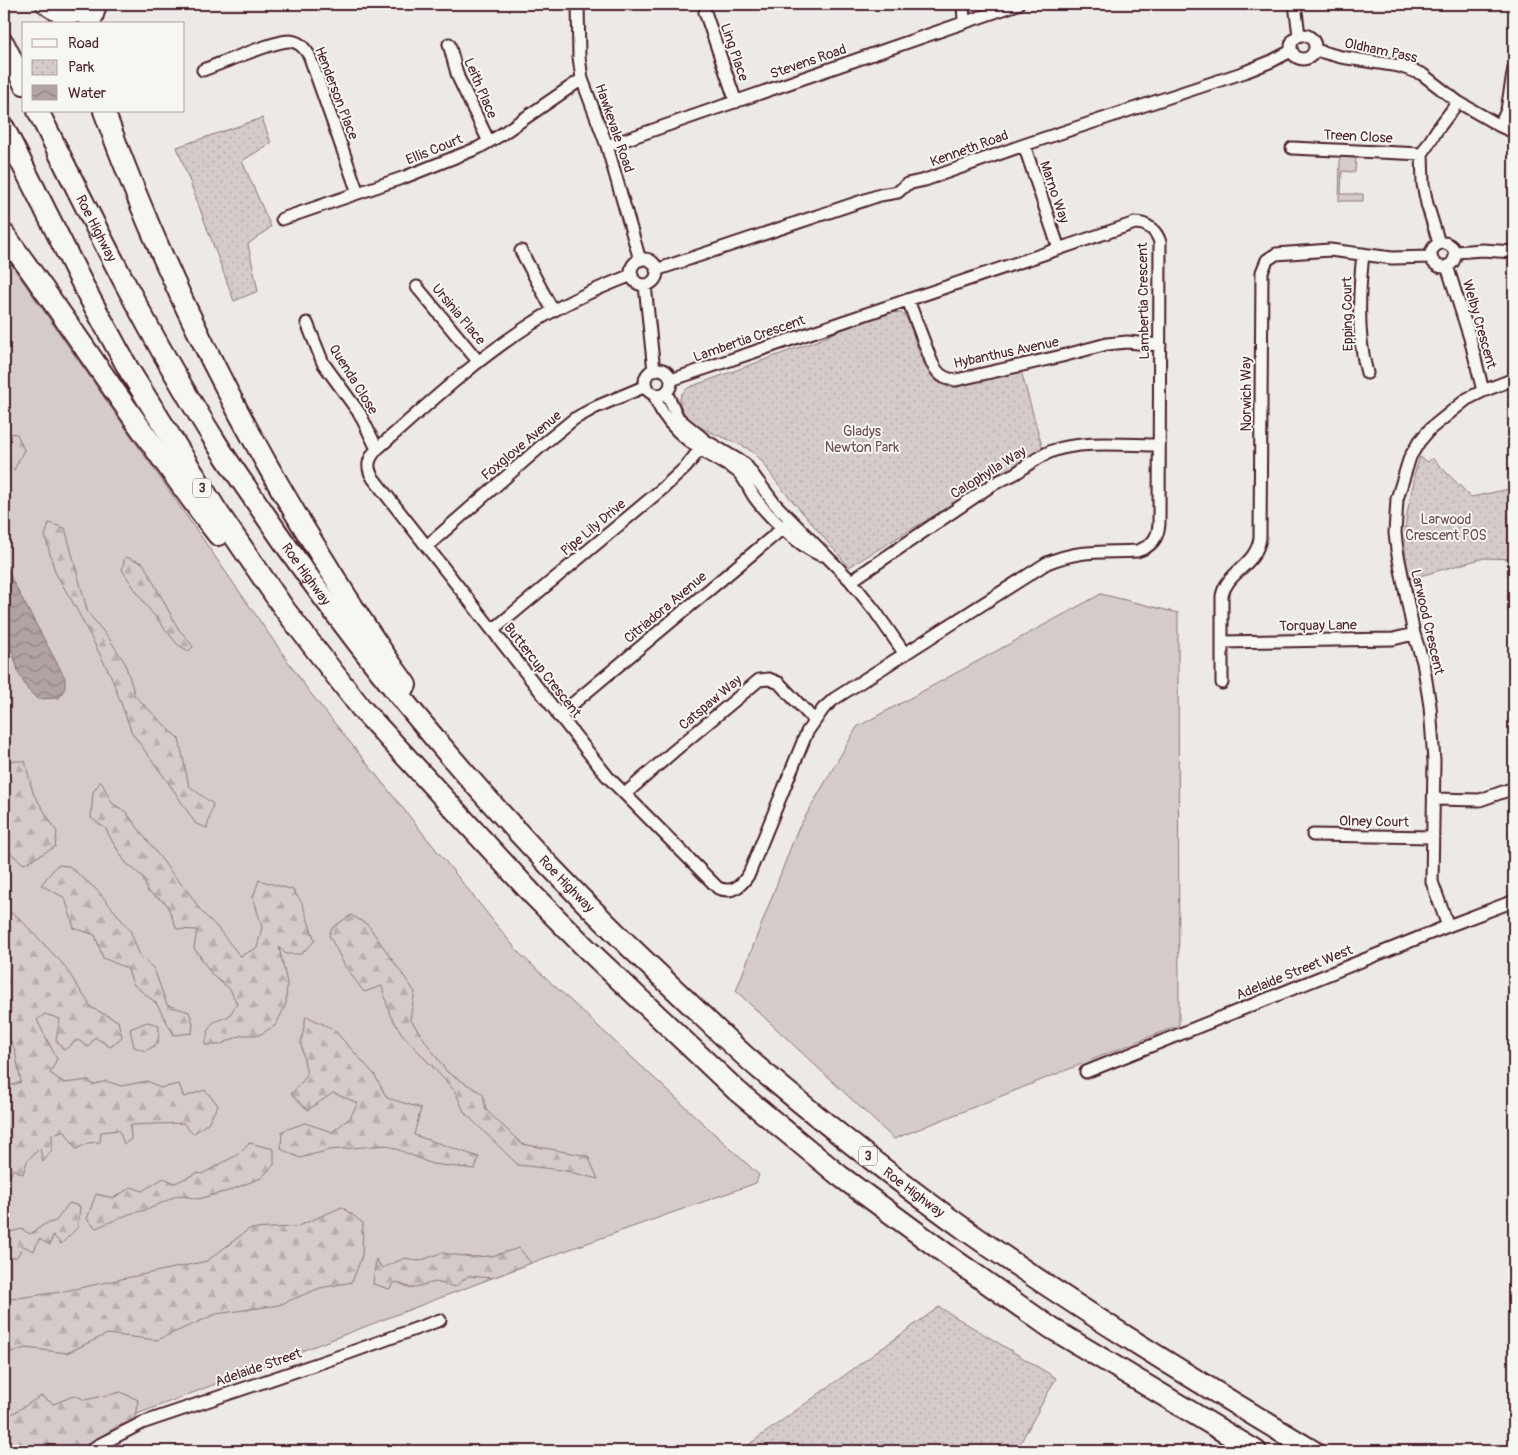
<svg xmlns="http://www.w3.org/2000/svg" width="1518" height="1455" viewBox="0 0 1518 1455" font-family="Pangolin,sans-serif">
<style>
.grass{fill:#d4cbca;stroke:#8f757a}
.forest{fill:url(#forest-firs);stroke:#8f757a}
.park{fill:url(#park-dots);stroke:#8f757a}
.water{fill:url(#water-waves);stroke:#886e73}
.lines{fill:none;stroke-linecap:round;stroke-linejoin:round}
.minor-casing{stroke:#4a1f2b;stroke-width:15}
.primary-casing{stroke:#4a1f2b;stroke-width:21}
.motorway-casing{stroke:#4a1f2b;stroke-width:24}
.minor{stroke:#f6f6f2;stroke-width:11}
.primary{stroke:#f6f6f2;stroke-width:18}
.motorway{stroke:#f6f6f2;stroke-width:20}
.labels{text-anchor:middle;stroke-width:4;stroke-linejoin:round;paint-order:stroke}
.shield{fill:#f6f6f2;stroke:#7e6067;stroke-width:1}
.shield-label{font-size:12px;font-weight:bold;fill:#4a1f2b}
.street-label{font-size:14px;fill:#4a1f2b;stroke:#f6f6f2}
.park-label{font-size:14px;fill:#6c4a53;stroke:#f6f6f2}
</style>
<defs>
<pattern id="forest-firs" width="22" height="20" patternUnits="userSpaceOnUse" patternTransform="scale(1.25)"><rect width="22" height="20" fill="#d4cbca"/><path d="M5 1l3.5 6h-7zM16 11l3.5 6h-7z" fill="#b8aeae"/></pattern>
<pattern id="park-dots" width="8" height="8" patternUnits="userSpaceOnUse" patternTransform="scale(1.25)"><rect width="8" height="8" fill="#d4cbca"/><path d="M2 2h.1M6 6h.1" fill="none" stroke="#b8aeae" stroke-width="1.8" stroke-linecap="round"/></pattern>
<pattern id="water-waves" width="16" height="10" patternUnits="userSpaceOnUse" patternTransform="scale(1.25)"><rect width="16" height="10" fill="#b1a2a3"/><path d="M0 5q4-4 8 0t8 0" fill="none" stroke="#928385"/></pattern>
</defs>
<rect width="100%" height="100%" fill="#ece9e6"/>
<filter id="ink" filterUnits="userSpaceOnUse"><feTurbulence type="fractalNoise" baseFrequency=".02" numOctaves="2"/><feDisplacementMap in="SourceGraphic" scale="10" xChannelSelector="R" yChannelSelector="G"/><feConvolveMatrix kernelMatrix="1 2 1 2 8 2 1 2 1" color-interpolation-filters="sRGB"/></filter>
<g filter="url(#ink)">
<path class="grass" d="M 1340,157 L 1356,158 L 1355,172 L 1342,171 L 1341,194 L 1363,194 L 1363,201 L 1339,201 Z
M 4,254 L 308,690 L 519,953 L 759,1175 L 756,1183 L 531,1263 L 54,1446 L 4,1414 Z
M 1101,594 L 1178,613 L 1179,1025 L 894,1139 L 736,991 L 797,831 L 857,727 Z"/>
<path class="forest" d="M 4,433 L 17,434 L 24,450 L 14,470 L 4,463 Z
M 49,523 L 65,528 L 88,613 L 108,637 L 125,663 L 135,696 L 179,739 L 189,786 L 213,804 L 207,828 L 196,824 L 170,785 L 132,733 L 111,676 L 76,608 L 55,572 L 45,536 Z
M 125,557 L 143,563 L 179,630 L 185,636 L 193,647 L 189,651 L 178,645 L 145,604 L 122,570 Z
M 4,761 L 25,761 L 33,793 L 57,832 L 55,847 L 24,864 L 9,852 L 4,843 Z
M 101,781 L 112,803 L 126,812 L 171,872 L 189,893 L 201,911 L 216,926 L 240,956 L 257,948 L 262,927 L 253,897 L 259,880 L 293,890 L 302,903 L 315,941 L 301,954 L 286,954 L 279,947 L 287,983 L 286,1004 L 276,1025 L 259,1035 L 242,1035 L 219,1045 L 205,1045 C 210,1026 207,1022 228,1017 L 237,1004 L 230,989 L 213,976 L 194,948 L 197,930 L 177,929 L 166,903 L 148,892 L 142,876 L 126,863 L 112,841 L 106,829 L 91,818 L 93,792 Z
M 57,865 L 69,866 L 98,891 L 130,930 L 140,956 L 154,969 L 167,1005 L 189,1012 L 193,1023 L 192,1033 L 174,1035 L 156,1003 L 133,984 L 127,968 L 103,958 L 95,935 L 74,928 L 65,898 L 41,885 Z
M 4,909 L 18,917 L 62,963 L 92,1008 L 118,1021 L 122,1037 L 110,1047 L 95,1037 L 88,1047 L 78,1040 L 64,1050 L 56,1040 L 60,1019 L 45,1014 L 37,1020 L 57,1059 L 50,1073 L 65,1083 L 89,1080 L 92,1085 L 106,1081 L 121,1086 L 148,1081 L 160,1088 L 179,1084 L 184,1097 L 205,1090 L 218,1105 L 208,1123 L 193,1134 L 183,1123 L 130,1125 L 131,1139 L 124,1144 L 119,1130 L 101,1132 L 100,1142 L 88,1143 L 76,1149 L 64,1130 L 52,1135 L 52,1150 L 43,1162 L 40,1148 L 27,1161 L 23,1174 L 13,1169 L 5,1189 L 4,1188 L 4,1088 L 21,1082 L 15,1051 L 4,1025 Z
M 351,915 L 368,925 L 415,992 L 410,1019 L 447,1072 L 483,1094 L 486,1110 L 522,1144 L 588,1156 L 598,1179 L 562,1170 L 518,1165 L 464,1112 L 455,1091 L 402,1034 L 390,1015 L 382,986 L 364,992 L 345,966 L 329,935 L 332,928 Z
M 306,1016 L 333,1029 L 374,1074 L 387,1098 L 421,1108 L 414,1135 L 479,1157 L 475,1169 L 432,1164 L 387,1145 L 329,1150 L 300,1158 L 281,1149 L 282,1131 L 305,1123 L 332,1132 L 350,1118 L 358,1103 L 333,1093 L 308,1110 L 291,1094 L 307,1076 L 301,1043 Z
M 147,1022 L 159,1025 L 158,1044 L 145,1051 L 134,1047 L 130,1029 Z
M 249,1143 L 274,1149 L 274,1165 L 261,1178 L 228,1191 L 198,1199 L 178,1195 L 149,1209 L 129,1214 L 96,1228 L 87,1219 L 96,1194 L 113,1198 L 132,1187 L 142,1191 L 164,1178 L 175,1183 L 197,1173 L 202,1174 L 237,1155 Z
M 69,1203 L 80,1206 L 78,1227 L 61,1244 L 53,1235 L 50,1245 L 39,1239 L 34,1251 L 23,1246 L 17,1257 L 4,1258 L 4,1238 L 6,1233 L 22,1229 L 30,1234 L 45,1224 L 56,1221 Z
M 342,1207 L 363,1223 L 362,1256 L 352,1282 L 320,1288 L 279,1305 L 216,1314 L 157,1340 L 107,1334 L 67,1353 L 26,1348 L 4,1354 L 4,1300 L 60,1292 L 207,1261 L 249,1229 L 296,1227 Z
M 519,1248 L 531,1263 L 492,1278 L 468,1276 L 455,1287 L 435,1282 L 411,1288 L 396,1282 L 389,1289 L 373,1284 L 376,1259 L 382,1268 L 405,1258 L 419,1261 L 441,1253 L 472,1257 L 492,1256 Z
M 121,1392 L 138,1400 L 134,1421 L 117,1426 L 80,1451 L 24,1451 L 4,1439 L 4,1405 L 12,1414 L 41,1396 L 54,1404 L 75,1395 L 85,1400 Z"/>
<path class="park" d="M 262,118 L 271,143 L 242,161 L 271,227 L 248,244 L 258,291 L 234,301 L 177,147 Z
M 891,312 L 901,313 L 906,317 C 918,339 920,381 949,387 L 1021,371 L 1043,450 L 849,567 C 825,539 802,512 779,485 C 771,476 765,463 756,455 C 736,436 695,435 682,409 C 677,399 681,392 690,387 L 819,340 L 855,323 Z
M 1420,457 L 1428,462 L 1432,458 L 1471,497 L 1514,488 L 1514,559 L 1484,558 L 1409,579 C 1401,543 1405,517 1414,482 L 1414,475 Z
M 939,1307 L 1056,1378 L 1016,1451 L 740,1451 Z"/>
<path class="water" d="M 4,560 L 11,578 L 65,678 L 65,688 L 59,698 L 37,699 L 28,690 L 19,674 L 13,653 L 4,632 Z"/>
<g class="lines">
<defs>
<path id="minor" d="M 578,4 L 579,57 L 582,79 L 607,146 L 640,260
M 963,4 L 964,22
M 1295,4 L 1299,35
M 705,12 L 736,102
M1291 47a12 12 0 1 1 24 0a12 12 0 1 1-24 0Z
M 449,44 L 458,77 L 489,142
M 1315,50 L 1341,57 L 1399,66 L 1422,74 L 1458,102 L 1500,126 L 1514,132
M 203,70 C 220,64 276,40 290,41 C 300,42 304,48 309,55 L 358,193
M 1500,126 L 1507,110 L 1514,68
M 1024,145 L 1059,249
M 607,146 L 1018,4
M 1292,148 L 1422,154
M 282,219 L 405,177 L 478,148 L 499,136 L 582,79
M1431 255a12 12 0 1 1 24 0a12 12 0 1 1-24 0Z
M 1439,243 L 1427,204 L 1423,184 L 1422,154 L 1437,130 L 1458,102
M 521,251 L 553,311
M 1456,252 L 1482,250 L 1514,252
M 1363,254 C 1359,290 1357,338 1367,373
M631 272a13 13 0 1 1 26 0a13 13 0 1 1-26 0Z
M 1447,266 L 1470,338 L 1483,391
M 656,270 L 880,195 L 898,192 L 907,184 L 925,180 L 1024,145 L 1245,72 L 1272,61 L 1291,51
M 632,275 C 598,288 563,303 533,323 C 476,359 427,405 377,449 C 368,459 366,467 373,478 L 607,776 L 718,888 C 733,894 741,886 749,874 L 807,732 L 823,709 L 834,699 L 1047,563 C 1081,549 1102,553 1137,551 C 1151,547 1158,539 1159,524 L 1160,242 C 1156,230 1147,223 1135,223 L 671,380
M 645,285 L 654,371
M 417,287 L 478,361
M 908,300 L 932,363 C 938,374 943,379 956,380 L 1062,356 L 1107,344 L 1127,342 L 1160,345
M 307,323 L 323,363 L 360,414 L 377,449
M645 382a13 13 0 1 1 26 0a13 13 0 1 1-26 0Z
M 666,392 L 678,418 L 706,441 L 745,464 L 774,503 L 851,581 L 875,611 L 905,654
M 654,394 C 663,424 690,444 716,459 C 723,463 733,467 739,473 C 746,480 749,490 755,498 C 768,516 801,548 821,555
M 427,546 L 547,441 L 574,419 L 596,407 L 646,386
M 851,581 L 992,485 C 1000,480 1009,477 1016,473 C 1028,465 1039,456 1052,451 C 1080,440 1128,445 1159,445
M 493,630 L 662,489 L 686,467 L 706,441
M 1222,642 L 1393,639 L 1414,634
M 1222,683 L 1222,596 C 1227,571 1256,566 1260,538 L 1262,272 L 1267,260 L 1276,254 L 1330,250 L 1392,258 L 1431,257
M 558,716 L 783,528 L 790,519
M 625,794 L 674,751 L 759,680 L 769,679 L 779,683 L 814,720
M 1435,799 L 1480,800 L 1514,788
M 1313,835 L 1433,837
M 1448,926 L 1432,882 L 1434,761 L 1430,706 L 1423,662 L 1414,634 L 1397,550 L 1395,533 L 1397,499 L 1410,457 L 1419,442 L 1430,429 L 1467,399 L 1483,391 L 1514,379
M 1086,1072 L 1448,926 L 1514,901
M 90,1451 L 97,1446 L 142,1423 L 346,1354 L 440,1320"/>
<path id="primary" d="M 45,4 C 63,20 80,16 98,4"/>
<g id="motorway">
<path d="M 90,24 L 96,5"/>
<path d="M 4,44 L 24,84"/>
<path id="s1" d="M 38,111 C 94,224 150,338 217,444 C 232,468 249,491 265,515 C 382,687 519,844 671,986 C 701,1014 730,1044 761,1070 C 829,1127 898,1182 970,1233 C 1081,1311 1197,1381 1313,1451"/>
<path d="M 104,111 C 160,264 230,408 315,546 C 344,593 373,640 406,685"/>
<path d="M 4,128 L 87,293 L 129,370 L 217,511 L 285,610 L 361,708 L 534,896 L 588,950 L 737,1091 L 840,1176 L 953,1259 L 1051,1328 L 1256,1451"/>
<path d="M 4,234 C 77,333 143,437 218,535"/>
</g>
</defs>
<use href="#minor" class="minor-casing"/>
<use href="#primary" class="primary-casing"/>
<use href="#motorway" class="motorway-casing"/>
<use href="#minor" class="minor"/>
<use href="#primary" class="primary"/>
<use href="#motorway" class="motorway"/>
</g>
</g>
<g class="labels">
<g class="shield">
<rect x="193" y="478.5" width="18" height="19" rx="4"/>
<rect x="859" y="1146.5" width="18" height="19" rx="4"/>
</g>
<g class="shield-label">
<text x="202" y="492">3</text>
<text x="868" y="1160">3</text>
</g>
<g class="street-label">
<text transform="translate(1381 50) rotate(12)" y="5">Oldham Pass</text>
<text transform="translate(735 52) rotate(71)" y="5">Ling Place</text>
<text transform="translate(808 61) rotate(-19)" y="5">Stevens Road</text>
<text transform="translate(481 88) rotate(67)" y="5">Leith Place</text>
<text transform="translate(337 93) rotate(69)" y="5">Henderson Place</text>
<text transform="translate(615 128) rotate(71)" y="5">Hawkevale Road</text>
<text transform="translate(1358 136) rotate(3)" y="5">Treen Close</text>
<text transform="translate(969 148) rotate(-20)" y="5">Kenneth Road</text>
<text transform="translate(434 149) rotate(-22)" y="5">Ellis Court</text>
<text transform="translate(1055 192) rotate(71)" y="5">Marno Way</text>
<text dy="5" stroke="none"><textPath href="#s1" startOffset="131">Roe Highway</textPath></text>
<text transform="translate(1143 301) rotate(-91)" y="5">Lambertia Crescent</text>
<text transform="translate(459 314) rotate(50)" y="5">Ursinia Place</text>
<text transform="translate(1347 314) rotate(-91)" y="5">Epping Court</text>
<text transform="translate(1480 324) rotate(74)" y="5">Welby Crescent</text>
<text transform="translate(749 338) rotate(-19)" y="5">Lambertia Crescent</text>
<text transform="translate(1006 352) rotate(-12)" y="5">Hybanthus Avenue</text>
<text transform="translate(354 379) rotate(58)" y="5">Quenda Close</text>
<text transform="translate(1246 394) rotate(-90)" y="5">Norwich Way</text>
<text transform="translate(521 445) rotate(-40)" y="5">Foxglove Avenue</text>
<text transform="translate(988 472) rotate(-32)" y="5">Calophylla Way</text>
<text transform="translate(593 527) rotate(-40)" y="5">Pipe Lily Drive</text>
<text dy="5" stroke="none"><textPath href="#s1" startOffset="536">Roe Highway</textPath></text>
<text transform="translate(665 607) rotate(-40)" y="5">Citriadora Avenue</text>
<text transform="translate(1428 622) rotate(77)" y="5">Larwood Crescent</text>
<text transform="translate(1318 625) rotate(-1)" y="5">Torquay Lane</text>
<text transform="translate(543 670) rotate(52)" y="5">Buttercup Crescent</text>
<text transform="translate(710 702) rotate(-40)" y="5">Catspaw Way</text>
<text transform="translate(1374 821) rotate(1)" y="5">Olney Court</text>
<text dy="5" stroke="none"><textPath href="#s1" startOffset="941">Roe Highway</textPath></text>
<text transform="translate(1294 972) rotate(-22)" y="5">Adelaide Street West</text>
<text dy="5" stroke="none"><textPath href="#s1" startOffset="1406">Roe Highway</textPath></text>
<text transform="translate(258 1367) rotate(-19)" y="5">Adelaide Street</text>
</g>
<g class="park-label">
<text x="862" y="436">Gladys<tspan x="862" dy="16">Newton Park</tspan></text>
<text x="1446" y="524">Larwood<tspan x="1446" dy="16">Crescent POS</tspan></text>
</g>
</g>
<rect width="1518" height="1455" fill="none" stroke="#f6f6f2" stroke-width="20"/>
<rect x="10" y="10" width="1498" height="1435" fill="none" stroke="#4a1f2b" stroke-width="2" filter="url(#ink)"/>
<rect x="22" y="22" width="162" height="90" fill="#f6f6f2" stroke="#b1a0a2"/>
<rect x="32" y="39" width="25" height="8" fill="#f6f6f2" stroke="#b1a0a2"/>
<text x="68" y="48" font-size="15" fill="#4a1f2b">Road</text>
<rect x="32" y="60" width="25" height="15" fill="url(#park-dots)" stroke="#b1a0a2"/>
<text x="68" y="72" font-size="15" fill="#4a1f2b">Park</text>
<rect x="32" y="85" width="25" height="15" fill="url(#water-waves)" stroke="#b1a0a2"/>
<text x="68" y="98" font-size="15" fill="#4a1f2b">Water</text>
</svg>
